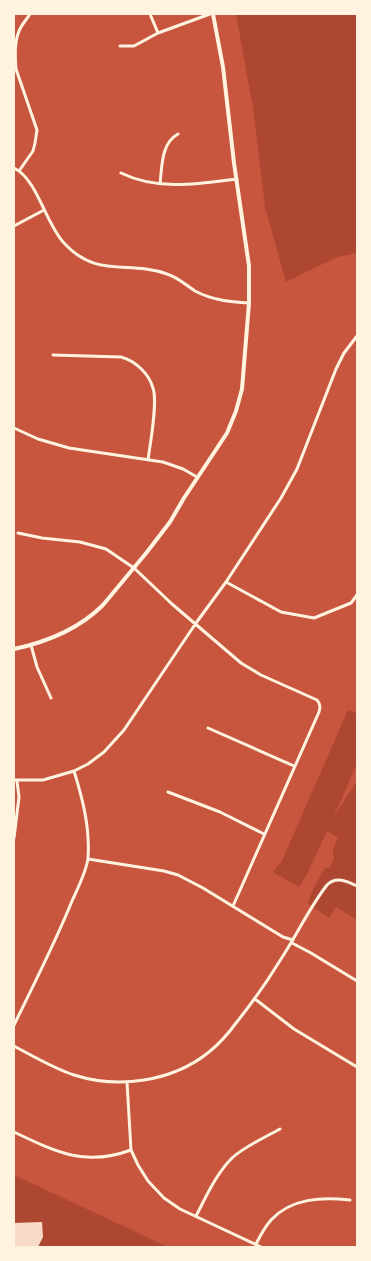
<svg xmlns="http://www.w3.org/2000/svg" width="371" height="1261" viewBox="0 0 371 1261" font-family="Quicksand,sans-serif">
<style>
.green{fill:#ae4732}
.building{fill:#f7dbc8}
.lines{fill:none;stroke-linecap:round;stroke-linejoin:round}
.minor{stroke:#fff3e0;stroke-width:3}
.secondary{stroke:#fff3e0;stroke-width:4}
</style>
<rect width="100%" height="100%" fill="#c8553d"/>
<path class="green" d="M 236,14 L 357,14 L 357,253 L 337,257 L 286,282 L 265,207 L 253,108 Z
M 348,710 L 357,713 L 357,764 L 333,818 L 357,781 L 357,920 L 336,907 L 329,918 L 308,903 C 312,890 318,880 325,868 L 330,868 L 334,858 C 331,851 335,845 338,838 L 327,831 L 307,874 L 299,887 L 273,872 L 282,861 Z
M 14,1175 L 168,1247 L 14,1247 Z"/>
<path class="building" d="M 42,1222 L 43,1237 L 38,1247 L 14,1247 L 14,1223 Z"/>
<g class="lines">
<path class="minor" d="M 150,14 L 158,33
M 120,46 L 134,46 L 158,33 L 210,14
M 14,168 C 38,180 45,223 64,243 C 97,279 128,260 167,274 C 177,277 186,285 195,291 C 212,300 230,302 249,303
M 19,171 L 33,151 L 35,143 L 37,130 L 16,69 C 15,56 14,39 21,27 C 23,23 27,19 30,14
M 121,173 C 158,191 198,184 237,179
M 160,184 C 162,167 161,143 178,134
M 14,226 L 44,210
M 53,355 L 121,357 C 136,361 149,374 153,388 C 158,403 150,444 148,460
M 14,428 L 38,439 L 69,448 L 163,462 L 183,469 L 197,477
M 18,533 L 42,538 L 80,542 L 106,549 L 134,568 L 172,604 L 241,663 L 261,675 L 317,700 L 319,703 L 320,707 L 319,712 L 233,906
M 226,582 L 281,612 L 314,618 L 351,603 L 357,595
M 31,645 L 37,667 L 51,698
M 208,728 L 294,766
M 14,780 L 43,780 L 74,771 L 88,764 L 104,752 L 124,730 L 196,623 L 226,582 L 281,498 L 297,469 L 336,369 L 344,353 L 357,336
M 168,792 L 220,812 L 264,834
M 14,838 L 19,797 L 17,781
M 88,859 L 164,871 L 178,875 L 203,888 L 283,937 L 293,940
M 292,943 L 311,953 L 357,981
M 255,999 L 294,1029 L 357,1067
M 14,1025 C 34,984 55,943 72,901 C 77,890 87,870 88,858 C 90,828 83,800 74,771
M 14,1046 C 33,1056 53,1068 74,1075 C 118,1089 172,1082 209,1052 C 219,1044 228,1034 236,1023 C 252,1003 267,982 281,959 C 297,935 309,908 327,885 C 336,876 347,881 357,886
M 127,1082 L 131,1150 L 138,1165 L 148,1181 L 164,1198 L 180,1209 L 261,1247
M 14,1132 C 56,1152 85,1167 131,1150
M 196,1216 C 206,1197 216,1174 232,1158 C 245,1146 264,1138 280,1129
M 256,1244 C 260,1236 265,1227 271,1220 C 291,1198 322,1197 350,1200"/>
<path class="secondary" d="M 14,649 C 47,642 78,630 103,605 L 147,552 L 170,522 L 184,498 L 227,433 L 236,411 L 242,389 L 249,303 L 249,266 L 234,163 L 223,67 L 213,14"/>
</g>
<rect width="371" height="1261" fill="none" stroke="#fff3e0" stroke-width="30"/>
</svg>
